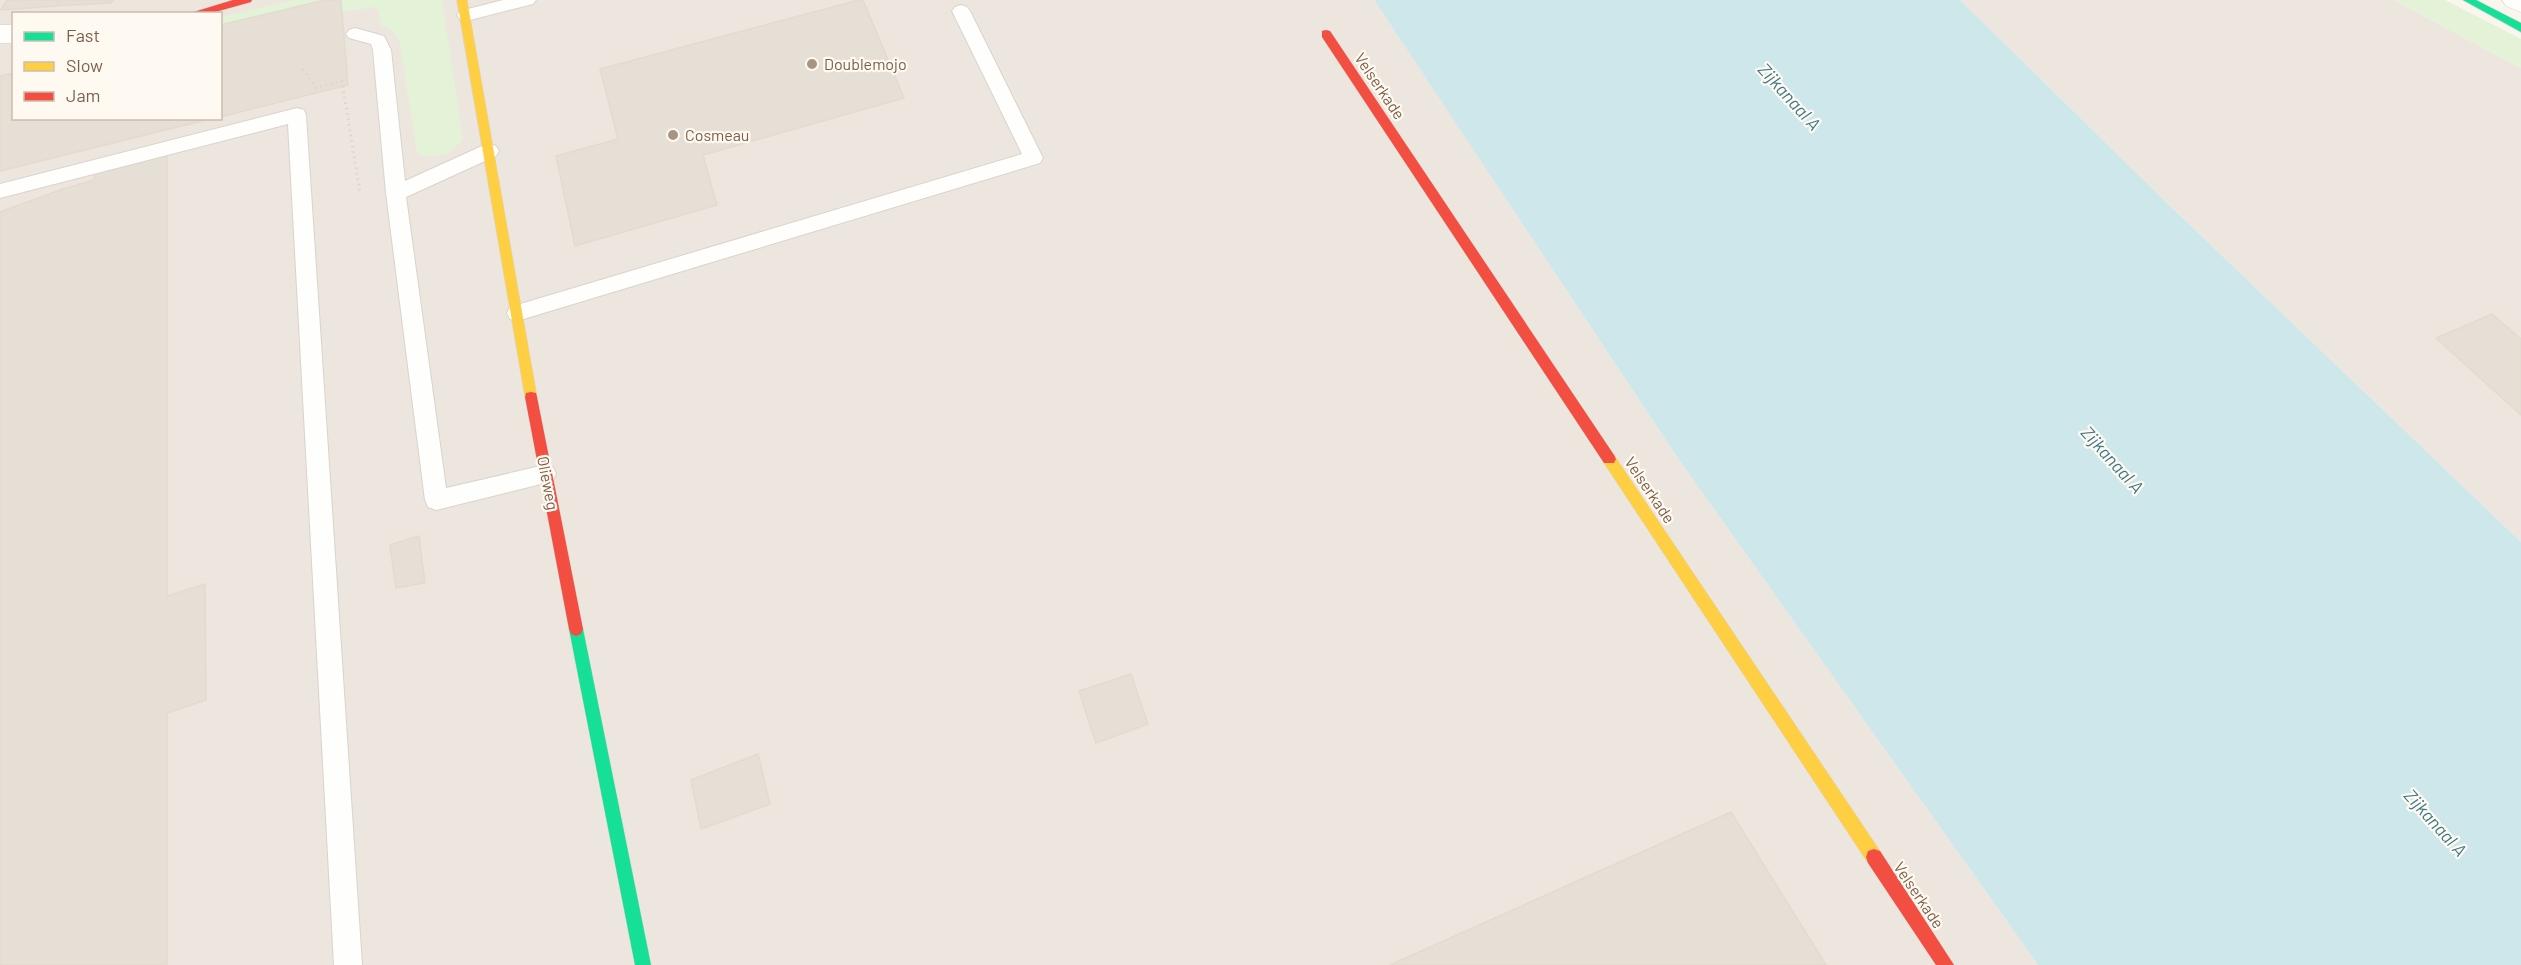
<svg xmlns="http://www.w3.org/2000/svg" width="2521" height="965" viewBox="0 0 2521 965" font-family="Barlow,sans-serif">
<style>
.industrial{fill:#ede6de;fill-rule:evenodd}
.green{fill:#e4f2d8}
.water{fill:#cee7eb}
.building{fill:#e6dfd5;stroke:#e3dad0;stroke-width:1.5}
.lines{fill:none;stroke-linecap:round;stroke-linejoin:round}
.lane-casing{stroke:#d9d3cc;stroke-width:2}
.street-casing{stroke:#d9d3cc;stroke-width:1}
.fast-casing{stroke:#dad3cb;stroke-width:1}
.slow-casing{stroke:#dad3cb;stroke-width:1}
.jam-casing{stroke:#dad3cb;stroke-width:1}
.path{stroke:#dcd6ce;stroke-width:3;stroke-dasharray:1.5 4;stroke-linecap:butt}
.lane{fill:#fefefc;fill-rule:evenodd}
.street{fill:#fefefc;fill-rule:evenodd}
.fast{fill:#16e098;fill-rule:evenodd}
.slow{fill:#ffcf43;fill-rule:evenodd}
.jam{fill:#f24e42;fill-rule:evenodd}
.poi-dot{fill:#a89483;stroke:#fffaf1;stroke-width:2}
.labels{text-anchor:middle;stroke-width:4.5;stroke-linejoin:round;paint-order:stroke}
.poi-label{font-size:16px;fill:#7c5f4a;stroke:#fffaf1;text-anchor:start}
.street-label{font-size:16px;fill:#7c5f4a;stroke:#fffaf1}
.water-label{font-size:18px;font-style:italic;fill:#3e7789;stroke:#fffaf1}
</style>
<rect width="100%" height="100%" fill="#f9f6ee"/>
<path class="industrial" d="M 0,0 L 1374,0 L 1677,457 L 2038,965 L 0,965 ZM 14,14 L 220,14 L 220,118 L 14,118 Z
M 1960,0 L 2394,0 L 2521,68 L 2521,542 L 2169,205 Z"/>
<path class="green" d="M 294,0 L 325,0 L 221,25 L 221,17 Z
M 341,0 L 442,0 L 463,140 L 448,154 L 424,157 L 417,152 L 399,39 L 392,31 L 381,25 L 379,10 L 374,7 L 342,12 Z
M 2394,0 L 2445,0 L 2521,39 L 2521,68 Z"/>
<path class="water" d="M 1374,0 L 1960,0 L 2169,205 L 2521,542 L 2521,965 L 2038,965 L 1677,457 Z"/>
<path class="building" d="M 7,0 L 60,0 L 56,6 L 1,10 Z
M 60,0 L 113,0 L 111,3 L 56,6 Z
M 325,0 L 341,0 L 348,85 L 220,117 L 220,25 Z
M 859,0 L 863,0 L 904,98 L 703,155 L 717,205 L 575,246 L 556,156 L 618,139 L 600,69 Z
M 14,73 L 14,118 L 214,118 L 0,171 L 0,76 Z
M 167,155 L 167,596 L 205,584 L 206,700 L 167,713 L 167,965 L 0,965 L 0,212 L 63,189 L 94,180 L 95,173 Z
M 2492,314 L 2521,339 L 2521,415 L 2436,338 Z
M 419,536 L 425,583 L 396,588 L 390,545 Z
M 1131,674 L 1148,724 L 1096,743 L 1079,691 Z
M 758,754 L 770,804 L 701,829 L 691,780 Z
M 1731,812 L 1826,965 L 1390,965 Z"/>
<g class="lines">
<defs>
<path id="lane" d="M 503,0 L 536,0 L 533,4 L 466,21 L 460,19 L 457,15 L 460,11 Z
M 961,5 L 967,7 L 970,11 L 1043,158 L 1040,163 L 517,321 L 510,319 L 507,313 L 510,307 L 517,305 L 1022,154 L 952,11 L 955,7 Z
M 355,28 L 384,36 L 391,50 L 405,181 L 482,146 L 489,144 L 496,146 L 499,151 L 496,156 L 406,197 L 446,488 L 545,465 L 553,467 L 556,474 L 553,481 L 436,510 L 428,507 L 425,500 L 386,193 L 373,50 L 371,44 L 349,38 L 346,34 L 349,30 Z
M 297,108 L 304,110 L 306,115 L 362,965 L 334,965 L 288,124 L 0,198 L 0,184 Z"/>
<path id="street" d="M 2502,0 L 2521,0 L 2521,12 L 2506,6 Z
M 0,25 L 14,25 L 14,43 L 0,43 Z"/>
<path id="fast" d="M 2463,0 L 2476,0 L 2521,23 L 2521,32 Z
M 576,622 L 581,624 L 583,629 L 651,965 L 635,965 L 569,629 L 571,624 Z"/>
<path id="slow" d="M 457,0 L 467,0 L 537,397 L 536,401 L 526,401 L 525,397 Z
M 1609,453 L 1614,455 L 1880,851 L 1882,857 L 1880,863 L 1874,865 L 1868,863 L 1604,463 L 1602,459 L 1604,455 Z"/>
<path id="jam" d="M 233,0 L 252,0 L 251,2 L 208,14 L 187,14 Z
M 1326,30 L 1330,31 L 1614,455 L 1616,459 L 1614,463 L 1604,463 L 1322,37 L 1322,31 Z
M 531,392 L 536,393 L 537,397 L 583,629 L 581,634 L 576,636 L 571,634 L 569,629 L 525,397 L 526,393 Z
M 1874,849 L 1880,851 L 1954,965 L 1936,965 L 1868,863 L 1866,857 L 1868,851 Z"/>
</defs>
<use href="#lane" class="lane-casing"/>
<use href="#street" class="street-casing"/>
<use href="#fast" class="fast-casing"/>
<use href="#slow" class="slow-casing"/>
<use href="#jam" class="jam-casing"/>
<path class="path" d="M 303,69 L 316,88 L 342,81 L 360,193"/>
<use href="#lane" class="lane"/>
<use href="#street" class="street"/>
<use href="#fast" class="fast"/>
<use href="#slow" class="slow"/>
<use href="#jam" class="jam"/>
</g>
<g class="poi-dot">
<circle cx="812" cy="64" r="6"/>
<circle cx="673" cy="135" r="6"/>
</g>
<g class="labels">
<g class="poi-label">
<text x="824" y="70">Doublemojo</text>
<text x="685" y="141">Cosmeau</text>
</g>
<g class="street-label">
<text transform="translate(1380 86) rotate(56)" y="6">Velserkade</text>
<text transform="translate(548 483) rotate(79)" y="6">Olieweg</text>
<text transform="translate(1650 490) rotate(56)" y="6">Velserkade</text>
<text transform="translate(1919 895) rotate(56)" y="6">Velserkade</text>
</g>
<g class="water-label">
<text transform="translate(1789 97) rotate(48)" y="6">Zijkanaal A</text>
<text transform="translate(2112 460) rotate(48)" y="6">Zijkanaal A</text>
<text transform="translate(2435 823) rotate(48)" y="6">Zijkanaal A</text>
</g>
</g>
<rect x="12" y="12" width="210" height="108" fill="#fffaf1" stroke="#cbbcae" stroke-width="1.5"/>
<rect x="24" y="32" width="30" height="9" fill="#16e098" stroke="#cbbcae" stroke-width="1.5"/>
<text x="66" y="42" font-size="18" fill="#7c5f4a">Fast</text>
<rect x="24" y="62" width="30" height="9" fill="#ffcf43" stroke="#cbbcae" stroke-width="1.5"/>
<text x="66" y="72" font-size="18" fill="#7c5f4a">Slow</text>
<rect x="24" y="92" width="30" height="9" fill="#f24e42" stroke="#cbbcae" stroke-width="1.5"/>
<text x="66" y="102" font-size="18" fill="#7c5f4a">Jam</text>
</svg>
